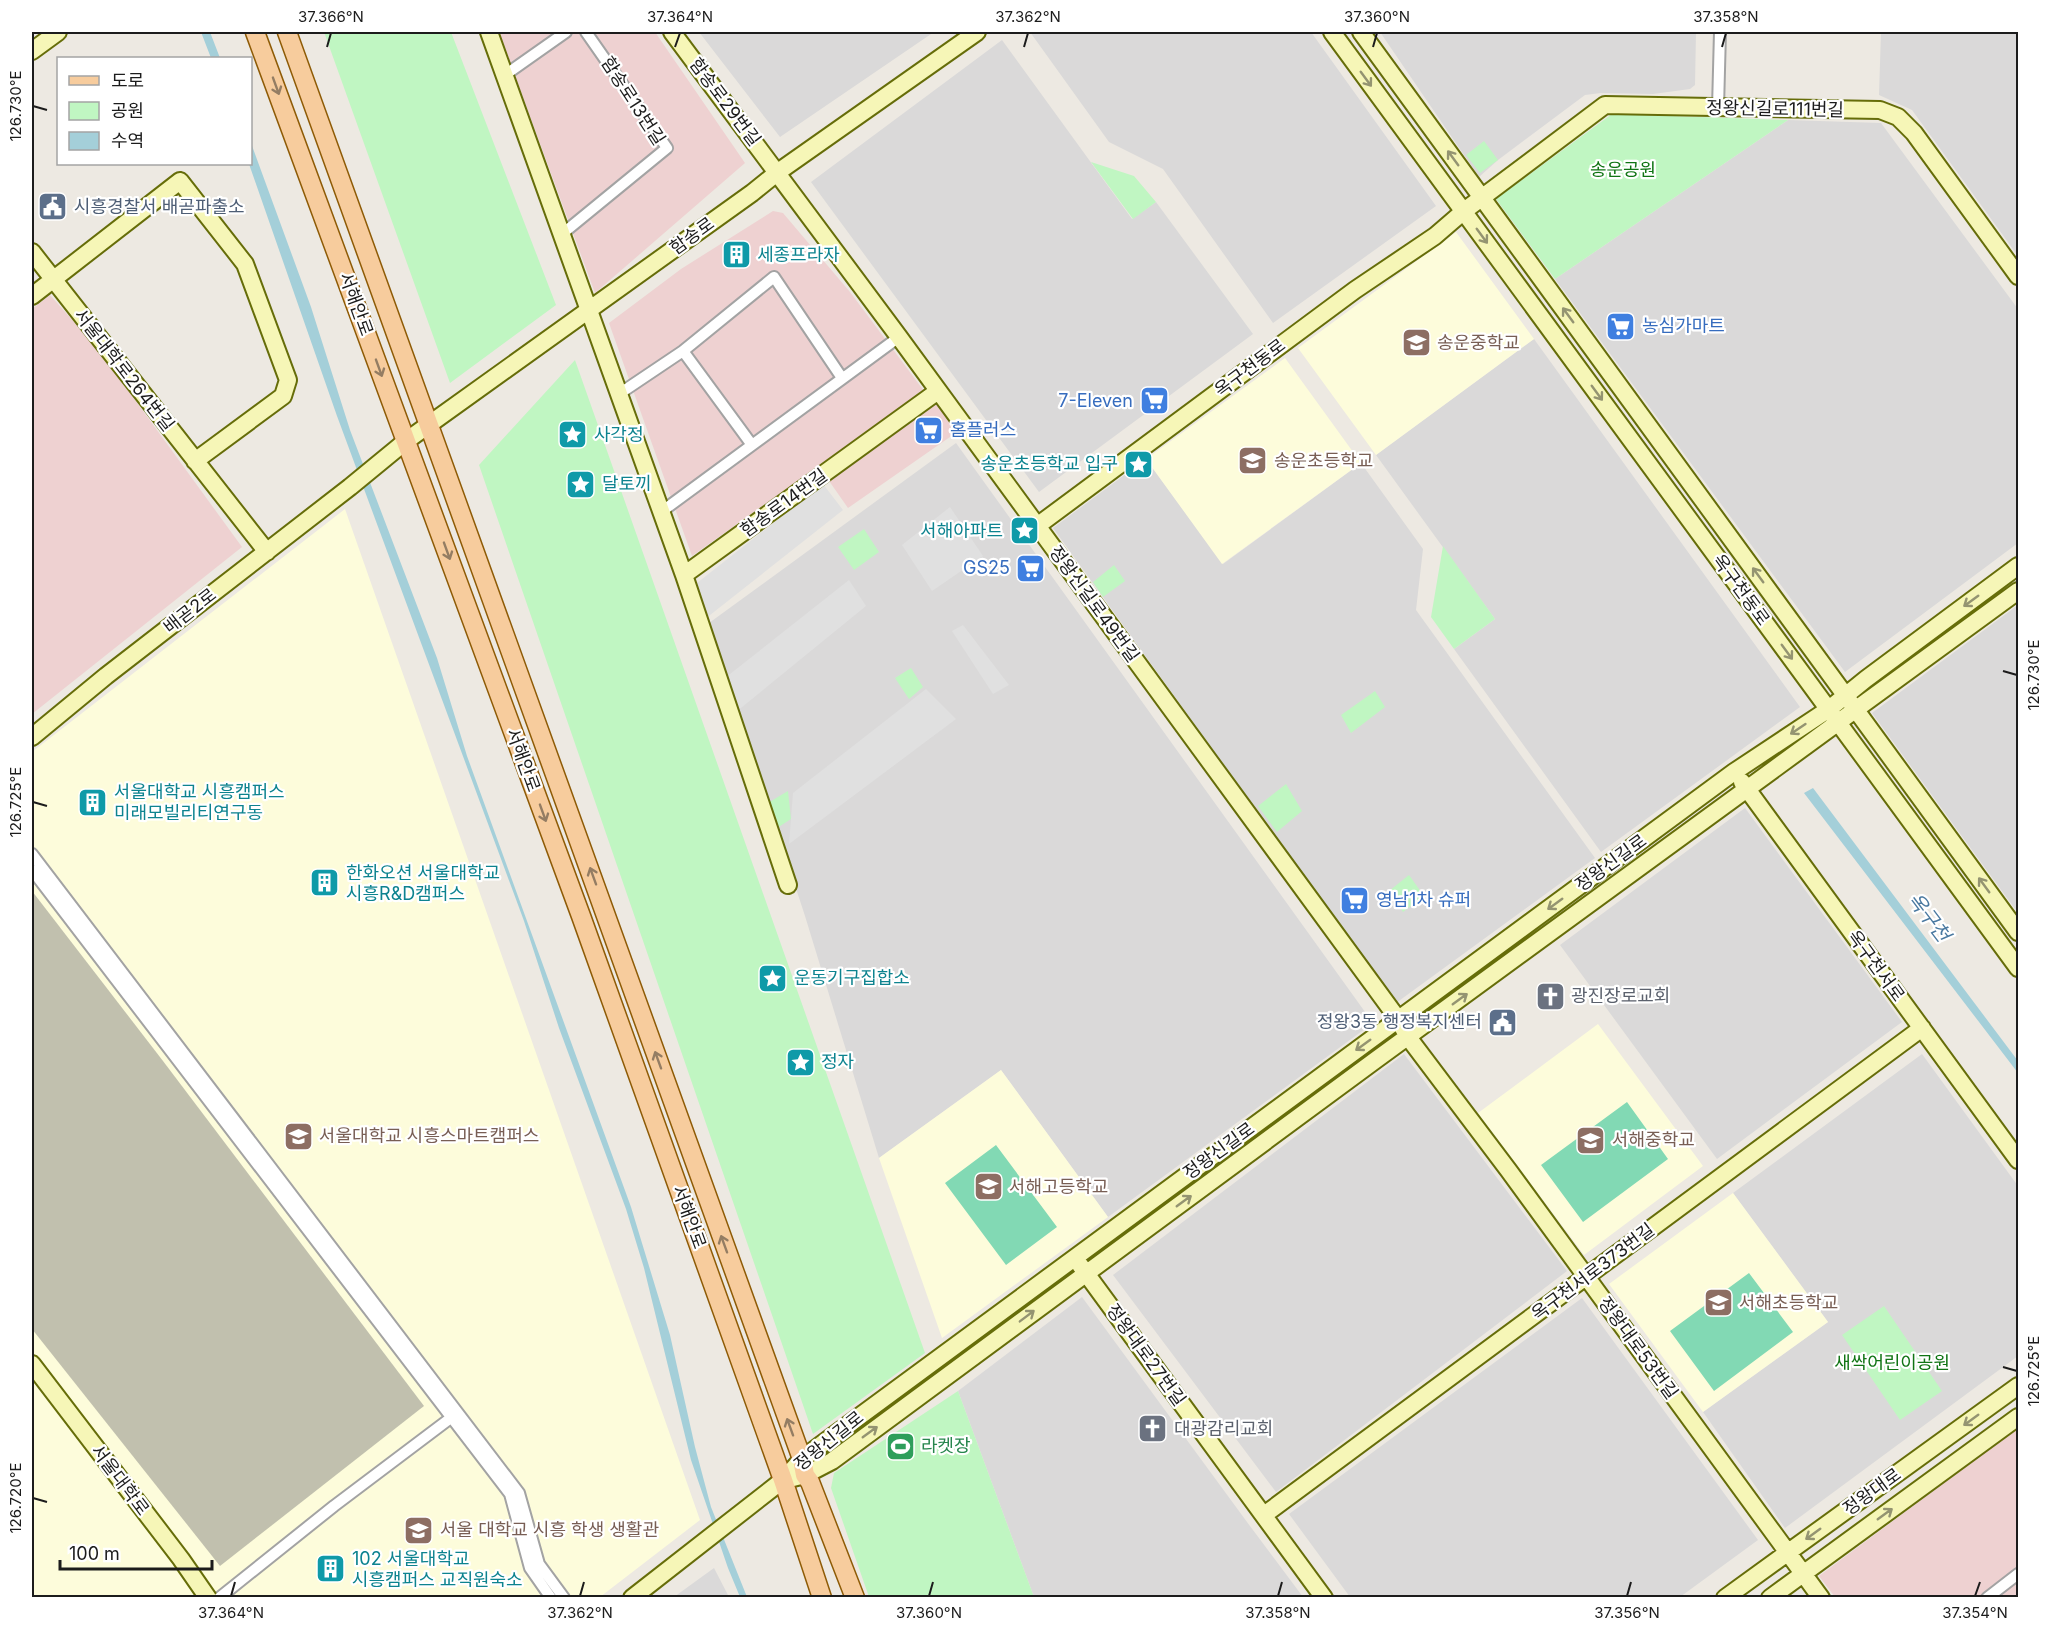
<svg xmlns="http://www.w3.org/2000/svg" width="2050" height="1629" viewBox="0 0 2050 1629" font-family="Inter,'Noto Sans KR',sans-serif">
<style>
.residential{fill:#dad9d9}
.commercial{fill:#eed1d1}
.education{fill:#fdfcdb}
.construction{fill:#c1c0ae}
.park{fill:#c0f6c2}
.pitch{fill:#82d9b4}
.parking{fill:#e0e0e0}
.water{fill:#a4cfd9}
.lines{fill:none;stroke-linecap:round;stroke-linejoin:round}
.street-casing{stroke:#a3a3a3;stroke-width:14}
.secondary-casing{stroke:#666d09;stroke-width:20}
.primary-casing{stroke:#8e5b06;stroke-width:21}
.street{stroke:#fff;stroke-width:10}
.secondary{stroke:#f6f6b7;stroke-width:16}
.primary{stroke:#f7cc9d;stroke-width:18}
.oneway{stroke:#949471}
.oneway2{stroke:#947d63}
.ticks{fill:none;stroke:#1c1c1c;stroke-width:2}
.labels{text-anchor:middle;stroke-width:4.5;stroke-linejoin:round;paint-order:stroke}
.street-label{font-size:18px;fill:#1c1c1c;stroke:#fff}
.park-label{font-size:18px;fill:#107414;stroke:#fff}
.service-label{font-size:18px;fill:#4e5e75;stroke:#fff;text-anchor:start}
.culture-label{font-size:18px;fill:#0d838f;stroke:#fff;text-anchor:start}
.shop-label{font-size:18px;fill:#366cbe;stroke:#fff;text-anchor:start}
.education-label{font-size:18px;fill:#785e54;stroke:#fff;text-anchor:start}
.worship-label{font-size:18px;fill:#5b616d;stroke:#fff;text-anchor:start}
.leisure-label{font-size:18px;fill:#27864d;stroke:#fff;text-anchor:start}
.water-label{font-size:20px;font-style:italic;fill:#4a79a0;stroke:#fff}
.neatline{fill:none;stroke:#1c1c1c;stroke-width:2}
.ticks-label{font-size:15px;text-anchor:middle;fill:#1c1c1c}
</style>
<rect width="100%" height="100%" fill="#ede9e2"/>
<path class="residential" d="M 699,32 L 934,32 L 780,137 Z
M 1030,32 L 1311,32 L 1436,206 L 1273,323 L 1163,169 L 1109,142 Z
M 1380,32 L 1696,32 L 1695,85 L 1690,89 L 1653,94 L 1601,93 L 1585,95 L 1498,160 L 1479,177 Z
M 1881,32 L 2018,33 L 2018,256 L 1912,110 L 1879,95 Z
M 1002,40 L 1132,219 L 1156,202 L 1253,334 L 1039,492 L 811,182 Z
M 1788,120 L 1881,123 L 2018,309 L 2018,543 L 1845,672 L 1555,279 Z
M 1534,339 L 1800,707 L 1601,852 L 1454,649 L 1495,619 L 1376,455 Z
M 956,443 L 1373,1023 L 1108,1217 L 1001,1070 L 879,1158 L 805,916 L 709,623 Z
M 1146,459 L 1223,564 L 1361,463 L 1423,549 L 1416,610 L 1595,858 L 1396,1003 L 1053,528 Z
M 2018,605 L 2018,913 L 1872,713 Z
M 1745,808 L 1902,1022 L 1717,1159 L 1560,945 Z
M 1404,1054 L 1567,1271 L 1276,1492 L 1113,1275 Z
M 1922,1054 L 2018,1186 L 2018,1356 L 1785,1528 L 1703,1412 L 1828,1322 L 1733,1193 Z
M 1082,1297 L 1247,1522 L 1303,1597 L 1034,1597 L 958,1391 Z
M 1582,1298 L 1758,1540 L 1680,1597 L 1350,1597 L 1289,1514 Z
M 714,1568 L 729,1597 L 674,1597 Z"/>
<path class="commercial" d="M 499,32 L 655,32 L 745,163 L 595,293 Z
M 773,211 L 783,213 L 850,292 L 924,391 L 692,556 L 609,323 L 681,269 Z
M 50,295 L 98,349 L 242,547 L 32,714 L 32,309 Z
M 935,400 L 960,430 L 848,508 L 827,478 Z
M 2018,1428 L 2018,1597 L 1835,1597 L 1819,1576 Z"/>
<path class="education" d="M 1456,232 L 1534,339 L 1376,455 L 1298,348 Z
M 1285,358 L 1361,463 L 1222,564 L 1146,459 Z
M 345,509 L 700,1520 L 600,1597 L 32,1598 L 32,752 Z
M 1598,1024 L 1703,1166 L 1584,1255 L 1478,1113 Z
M 1001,1070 L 1108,1217 L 942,1338 L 879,1158 Z
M 1733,1193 L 1828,1322 L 1703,1412 L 1609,1284 Z"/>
<path class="construction" d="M 32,891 L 163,1061 L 424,1406 L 220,1566 L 32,1329 Z"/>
<path class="park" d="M 324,32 L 451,32 L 556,305 L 450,383 Z
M 1612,114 L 1788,120 L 1555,279 L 1496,199 Z
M 1484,141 L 1498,160 L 1480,173 L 1466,155 Z
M 1091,162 L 1134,176 L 1156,202 L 1133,219 Z
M 575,360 L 925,1353 L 813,1434 L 479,465 Z
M 864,529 L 879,552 L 854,570 L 838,547 Z
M 1443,546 L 1495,619 L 1454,649 L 1431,617 Z
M 1114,565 L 1125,581 L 1103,597 L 1093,582 Z
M 911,668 L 923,687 L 909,699 L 895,678 Z
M 1375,691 L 1385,707 L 1351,733 L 1341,715 Z
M 1286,784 L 1302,811 L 1277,832 L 1258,806 Z
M 788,791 L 791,819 L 774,830 L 766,804 Z
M 1409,875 L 1424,896 L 1403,912 L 1389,891 Z
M 1884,1306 L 1942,1391 L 1900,1420 L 1842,1335 Z
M 958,1391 L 1034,1597 L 869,1597 L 831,1488 L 834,1473 Z"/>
<path class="pitch" d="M 1627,1102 L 1668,1159 L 1583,1222 L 1541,1165 Z
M 996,1145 L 1057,1227 L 1006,1265 L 945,1183 Z
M 1749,1273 L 1793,1332 L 1714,1391 L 1670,1331 Z"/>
<path class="parking" d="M 823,484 L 843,510 L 705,619 L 697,583 Z
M 950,507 L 983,556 L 932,591 L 902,545 Z
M 849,580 L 866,606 L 736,712 L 725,678 Z
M 963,625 L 1009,685 L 993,694 L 952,631 Z
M 926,689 L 956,719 L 789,844 L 793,793 Z"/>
<path class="water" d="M 201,32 L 210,32 L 220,58 L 211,58 Z
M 251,143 L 311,307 L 350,430 L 437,658 L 467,756 L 631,1207 L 670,1335 L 695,1447 L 711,1507 L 747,1597 L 740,1597 L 728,1568 L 691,1460 L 644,1268 L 626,1209 L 559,1028 L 524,921 L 337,416 L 249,164 Z
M 1813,788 L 2018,1061 L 2018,1073 L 1804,793 Z"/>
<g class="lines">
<defs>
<path id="street" d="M 505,75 L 566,32
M 1718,108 L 1720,32
M 562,234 L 667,148 L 586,32
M 683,351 L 752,445
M 619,394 L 683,351 L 774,277 L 842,378
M 661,512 L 899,337
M 32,854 L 519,1493 L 539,1564 L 564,1598
M 32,870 L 510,1494 L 530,1568 L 551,1598
M 219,1598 L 334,1506 L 456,1414
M 1987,1598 L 2018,1574"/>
<path id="secondary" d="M 489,32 L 684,575 L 938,391
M 672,32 L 899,337 L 1398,1019 L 1408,1037 L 1509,1171 L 1821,1598
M 1332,32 L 2018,968
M 1361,32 L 2018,932
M 32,51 L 58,32
M 32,252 L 267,552
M 32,296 L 180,181 L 245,264 L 288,380 L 283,396 L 195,461
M 1037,526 L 1355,290 L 1435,236 L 1464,211 L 1605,105 L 1880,110 L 1898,117 L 1914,133 L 2018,276
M 684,575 L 788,885
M 32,737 L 106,676 L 350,487 L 406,441 L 752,193 L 778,172 L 977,32
M 1742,782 L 2018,1160
M 1080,1265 L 1324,1598
M 32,1364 L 181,1559 L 208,1598
M 793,1478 L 805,1475 L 832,1461 L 1377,1059 L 2018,591
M 1264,1515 L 1922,1028
M 632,1598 L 783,1480 L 802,1459 L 822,1444 L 1734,772 L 1829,709 L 1866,679 L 2018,566
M 1725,1598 L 2018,1386
M 1770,1598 L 2018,1417"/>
<path id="primary" d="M 255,32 L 581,916 L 783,1480 L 822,1598
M 287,32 L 802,1459 L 805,1475 L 810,1482 L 855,1598"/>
</defs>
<use href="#street" class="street-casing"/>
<use href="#secondary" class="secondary-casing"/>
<use href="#primary" class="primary-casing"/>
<use href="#street" class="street"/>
<use href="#secondary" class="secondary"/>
<use href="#primary" class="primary"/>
</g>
<defs><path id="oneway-shaft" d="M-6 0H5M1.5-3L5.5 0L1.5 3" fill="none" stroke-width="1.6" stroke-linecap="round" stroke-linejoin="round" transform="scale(1.5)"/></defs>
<g class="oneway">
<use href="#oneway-shaft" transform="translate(1366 79) rotate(54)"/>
<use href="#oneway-shaft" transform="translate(1453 158) rotate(-126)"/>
<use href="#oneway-shaft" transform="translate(1482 236) rotate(54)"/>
<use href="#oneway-shaft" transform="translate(1568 315) rotate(-126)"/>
<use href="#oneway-shaft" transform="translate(1597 393) rotate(54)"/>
<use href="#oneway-shaft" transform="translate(1758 575) rotate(-126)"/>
<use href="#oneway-shaft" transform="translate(1971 601) rotate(144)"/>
<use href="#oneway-shaft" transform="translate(1787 652) rotate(54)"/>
<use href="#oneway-shaft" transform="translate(1798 729) rotate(146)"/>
<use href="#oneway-shaft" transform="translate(1984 885) rotate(-126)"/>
<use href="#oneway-shaft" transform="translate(1555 904) rotate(144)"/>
<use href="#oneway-shaft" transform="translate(1460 999) rotate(-36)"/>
<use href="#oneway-shaft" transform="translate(1363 1045) rotate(144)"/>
<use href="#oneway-shaft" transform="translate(1184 1201) rotate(-36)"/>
<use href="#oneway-shaft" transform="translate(1027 1316) rotate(-37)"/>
<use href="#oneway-shaft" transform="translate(1971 1420) rotate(144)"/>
<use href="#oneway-shaft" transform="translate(870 1432) rotate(-36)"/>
<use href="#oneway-shaft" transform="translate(1885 1514) rotate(-36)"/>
<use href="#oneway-shaft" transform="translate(1813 1534) rotate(144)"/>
</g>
<g class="oneway2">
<use href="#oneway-shaft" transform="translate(276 86) rotate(70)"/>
<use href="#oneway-shaft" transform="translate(379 368) rotate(70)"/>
<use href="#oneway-shaft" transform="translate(447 551) rotate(70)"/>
<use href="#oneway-shaft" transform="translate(543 813) rotate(70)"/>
<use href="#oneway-shaft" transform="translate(593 876) rotate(-110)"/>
<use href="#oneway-shaft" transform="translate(658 1060) rotate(-110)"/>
<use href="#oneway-shaft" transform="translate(724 1244) rotate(-110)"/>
<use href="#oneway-shaft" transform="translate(790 1427) rotate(-110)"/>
</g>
<path class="ticks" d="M 327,47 L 331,33M 675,47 L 680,33M 1024,47 L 1028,33M 1373,47 L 1377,33M 1722,47 L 1726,33M 33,106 L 47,110M 2003,671 L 2017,675M 33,802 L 47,806M 2003,1367 L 2017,1371M 33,1498 L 47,1502M 231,1596 L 235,1582M 580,1596 L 584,1582M 929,1596 L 933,1582M 1278,1596 L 1282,1582M 1627,1596 L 1631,1582M 1975,1596 L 1980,1582"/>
<defs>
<symbol id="civic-square" viewBox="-11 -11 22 22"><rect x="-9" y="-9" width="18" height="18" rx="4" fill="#5c6f8a" stroke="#fff"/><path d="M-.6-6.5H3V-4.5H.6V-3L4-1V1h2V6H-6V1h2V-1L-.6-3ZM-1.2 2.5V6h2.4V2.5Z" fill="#fff"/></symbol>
<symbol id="building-square" viewBox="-11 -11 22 22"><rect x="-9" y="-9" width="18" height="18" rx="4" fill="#0f9aa8" stroke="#fff"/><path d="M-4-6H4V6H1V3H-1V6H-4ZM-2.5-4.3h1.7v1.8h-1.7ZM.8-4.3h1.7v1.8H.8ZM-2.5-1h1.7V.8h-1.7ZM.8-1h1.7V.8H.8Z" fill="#fff"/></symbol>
<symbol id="supermarket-square" viewBox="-11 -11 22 22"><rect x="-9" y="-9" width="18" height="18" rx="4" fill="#3f7fe0" stroke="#fff"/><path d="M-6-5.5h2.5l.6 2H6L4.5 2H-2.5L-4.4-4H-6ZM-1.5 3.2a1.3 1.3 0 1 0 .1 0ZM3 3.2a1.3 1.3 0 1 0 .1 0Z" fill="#fff"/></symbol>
<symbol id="school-square" viewBox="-11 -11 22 22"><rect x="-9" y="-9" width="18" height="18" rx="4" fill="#8d6e63" stroke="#fff"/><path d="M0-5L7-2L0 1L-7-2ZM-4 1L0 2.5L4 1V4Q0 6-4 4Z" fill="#fff"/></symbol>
<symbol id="sight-square" viewBox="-11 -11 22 22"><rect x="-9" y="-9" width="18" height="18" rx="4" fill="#0f9aa8" stroke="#fff"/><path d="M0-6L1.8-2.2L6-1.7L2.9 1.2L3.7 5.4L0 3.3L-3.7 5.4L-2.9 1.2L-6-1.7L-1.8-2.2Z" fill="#fff"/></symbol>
<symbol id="church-square" viewBox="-11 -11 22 22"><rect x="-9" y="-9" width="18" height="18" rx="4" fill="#6b7280" stroke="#fff"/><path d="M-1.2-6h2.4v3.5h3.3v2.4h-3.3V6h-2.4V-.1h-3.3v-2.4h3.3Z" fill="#fff"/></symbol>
<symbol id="university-square" viewBox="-11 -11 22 22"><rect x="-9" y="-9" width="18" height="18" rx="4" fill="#8d6e63" stroke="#fff"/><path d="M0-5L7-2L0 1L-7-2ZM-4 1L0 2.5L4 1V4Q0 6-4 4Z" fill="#fff"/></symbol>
<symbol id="stadium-square" viewBox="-11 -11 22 22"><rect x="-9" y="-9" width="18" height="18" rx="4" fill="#2e9e5b" stroke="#fff"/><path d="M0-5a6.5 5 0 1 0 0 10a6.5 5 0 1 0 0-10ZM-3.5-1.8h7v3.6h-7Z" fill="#fff"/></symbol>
</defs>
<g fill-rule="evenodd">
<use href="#civic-square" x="36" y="190" width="33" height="33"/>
<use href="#building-square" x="720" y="238" width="33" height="33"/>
<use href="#supermarket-square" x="1604" y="310" width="33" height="33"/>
<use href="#school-square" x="1400" y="326" width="33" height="33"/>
<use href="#supermarket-square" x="1138" y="384" width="33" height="33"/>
<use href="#supermarket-square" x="912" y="414" width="33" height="33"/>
<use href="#sight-square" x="556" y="418" width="33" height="33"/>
<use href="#school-square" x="1236" y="444" width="33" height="33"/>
<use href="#sight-square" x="1122" y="448" width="33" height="33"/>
<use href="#sight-square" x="564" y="468" width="33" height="33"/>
<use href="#sight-square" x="1008" y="514" width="33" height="33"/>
<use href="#supermarket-square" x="1014" y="552" width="33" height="33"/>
<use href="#building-square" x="76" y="786" width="33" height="33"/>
<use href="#building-square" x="308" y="866" width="33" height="33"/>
<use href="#supermarket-square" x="1338" y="884" width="33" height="33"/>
<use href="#sight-square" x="756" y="962" width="33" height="33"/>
<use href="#church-square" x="1534" y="980" width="33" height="33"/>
<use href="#civic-square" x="1486" y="1006" width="33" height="33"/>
<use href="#sight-square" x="784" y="1046" width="33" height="33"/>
<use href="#university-square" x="282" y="1120" width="33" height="33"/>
<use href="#school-square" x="1574" y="1124" width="33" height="33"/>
<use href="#school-square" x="972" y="1170" width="33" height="33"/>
<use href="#school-square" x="1702" y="1286" width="33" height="33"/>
<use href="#church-square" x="1136" y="1412" width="33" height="33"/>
<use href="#stadium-square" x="884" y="1430" width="33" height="33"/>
<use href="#university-square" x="402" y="1514" width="33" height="33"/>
<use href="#building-square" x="314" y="1552" width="33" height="33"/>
</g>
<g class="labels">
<g class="street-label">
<text transform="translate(633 101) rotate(57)" y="6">함송로13번길</text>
<text transform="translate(725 102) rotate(53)" y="6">함송로29번길</text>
<text transform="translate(1775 109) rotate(1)" y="6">정왕신길로111번길</text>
<text transform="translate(692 236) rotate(-36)" y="6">함송로</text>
<text transform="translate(356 304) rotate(70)" y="6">서해안로</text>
<text transform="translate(1250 368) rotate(-37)" y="6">옥구천동로</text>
<text transform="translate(124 370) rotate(52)" y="6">서울대학로264번길</text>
<text transform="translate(784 503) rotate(-36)" y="6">함송로14번길</text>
<text transform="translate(1741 590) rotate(54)" y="6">옥구천동로</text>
<text transform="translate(1094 604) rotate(54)" y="6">정왕신길로49번길</text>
<text transform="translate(190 611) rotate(-38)" y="6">배곧2로</text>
<text transform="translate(523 760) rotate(70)" y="6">서해안로</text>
<text transform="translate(1611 863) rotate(-36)" y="6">정왕신길로</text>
<text transform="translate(1876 966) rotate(54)" y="6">옥구천서로</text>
<text transform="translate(1219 1151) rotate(-36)" y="6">정왕신길로</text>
<text transform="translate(689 1217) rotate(70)" y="6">서해안로</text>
<text transform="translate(1593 1272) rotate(-37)" y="6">옥구천서로373번길</text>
<text transform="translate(1638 1348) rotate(54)" y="6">정왕대로53번길</text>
<text transform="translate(1146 1355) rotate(54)" y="6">정왕대로27번길</text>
<text transform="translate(829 1441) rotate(-39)" y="6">정왕신길로</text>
<text transform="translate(120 1480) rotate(53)" y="6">서울대학로</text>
<text transform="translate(1872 1492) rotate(-36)" y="6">정왕대로</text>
</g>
<g class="park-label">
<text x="1623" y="176">송운공원</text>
<text x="1892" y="1369">새싹어린이공원</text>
</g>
<g class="service-label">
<text x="74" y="213">시흥경찰서 배곧파출소</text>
<text x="1482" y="1028" text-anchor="end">정왕3동 행정복지센터</text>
</g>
<g class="culture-label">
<text x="757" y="261">세종프라자</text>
<text x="594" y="441">사각정</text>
<text x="1118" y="470" text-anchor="end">송운초등학교 입구</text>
<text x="602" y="490">달토끼</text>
<text x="1003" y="537" text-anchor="end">서해아파트</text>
<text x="114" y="798">서울대학교 시흥캠퍼스<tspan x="114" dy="21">미래모빌리티연구동</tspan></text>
<text x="346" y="879">한화오션 서울대학교<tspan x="346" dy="21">시흥R&amp;D캠퍼스</tspan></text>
<text x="794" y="984">운동기구집합소</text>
<text x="821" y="1068">정자</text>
<text x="352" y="1565">102 서울대학교<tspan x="352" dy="21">시흥캠퍼스 교직원숙소</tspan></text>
</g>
<g class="shop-label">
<text x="1642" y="332">농심가마트</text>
<text x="1133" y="407" text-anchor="end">7-Eleven</text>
<text x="950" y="436">홈플러스</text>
<text x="1010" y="574" text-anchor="end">GS25</text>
<text x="1376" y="906">영남1차 슈퍼</text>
</g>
<g class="education-label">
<text x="1437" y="349">송운중학교</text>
<text x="1274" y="467">송운초등학교</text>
<text x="319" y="1142">서울대학교 시흥스마트캠퍼스</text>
<text x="1612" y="1146">서해중학교</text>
<text x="1009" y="1193">서해고등학교</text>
<text x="1739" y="1309">서해초등학교</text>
<text x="440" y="1536">서울 대학교 시흥 학생 생활관</text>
</g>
<g class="worship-label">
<text x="1571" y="1002">광진장로교회</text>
<text x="1174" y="1435">대광감리교회</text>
</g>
<g class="leisure-label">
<text x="921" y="1452">라켓장</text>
</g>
<g class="water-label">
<text transform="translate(1929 917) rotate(53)" y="7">옥구천</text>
</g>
</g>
<rect width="2050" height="1629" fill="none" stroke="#ffffff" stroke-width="66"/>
<rect x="57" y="57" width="195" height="108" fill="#ffffff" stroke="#a4a4a4" stroke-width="1.5"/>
<rect x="69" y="76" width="30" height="9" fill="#f7cc9d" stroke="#a4a4a4" stroke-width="1.5"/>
<text x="111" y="87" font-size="18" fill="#1c1c1c">도로</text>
<rect x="69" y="102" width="30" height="18" fill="#c0f6c2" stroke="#a4a4a4" stroke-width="1.5"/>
<text x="111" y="117" font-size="18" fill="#1c1c1c">공원</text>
<rect x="69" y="132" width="30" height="18" fill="#a4cfd9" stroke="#a4a4a4" stroke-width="1.5"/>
<text x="111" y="147" font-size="18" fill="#1c1c1c">수역</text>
<path d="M60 1560v9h152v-9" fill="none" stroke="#1c1c1c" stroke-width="3"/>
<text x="69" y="1560" font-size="18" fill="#1c1c1c" stroke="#ffffff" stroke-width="4.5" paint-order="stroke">100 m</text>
<rect x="33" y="33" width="1984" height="1563" class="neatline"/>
<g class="ticks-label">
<text x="331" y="22">37.366°N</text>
<text x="680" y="22">37.364°N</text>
<text x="1028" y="22">37.362°N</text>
<text x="1377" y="22">37.360°N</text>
<text x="1726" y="22">37.358°N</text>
<text transform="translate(16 106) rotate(-90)" y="5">126.730°E</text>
<text transform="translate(2034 675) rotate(-90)" y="5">126.730°E</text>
<text transform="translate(16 802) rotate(-90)" y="5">126.725°E</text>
<text transform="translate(2034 1371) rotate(-90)" y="5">126.725°E</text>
<text transform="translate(16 1498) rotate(-90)" y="5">126.720°E</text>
<text x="231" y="1618">37.364°N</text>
<text x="580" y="1618">37.362°N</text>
<text x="929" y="1618">37.360°N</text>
<text x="1278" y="1618">37.358°N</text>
<text x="1627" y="1618">37.356°N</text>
<text x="1975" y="1618">37.354°N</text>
</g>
</svg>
